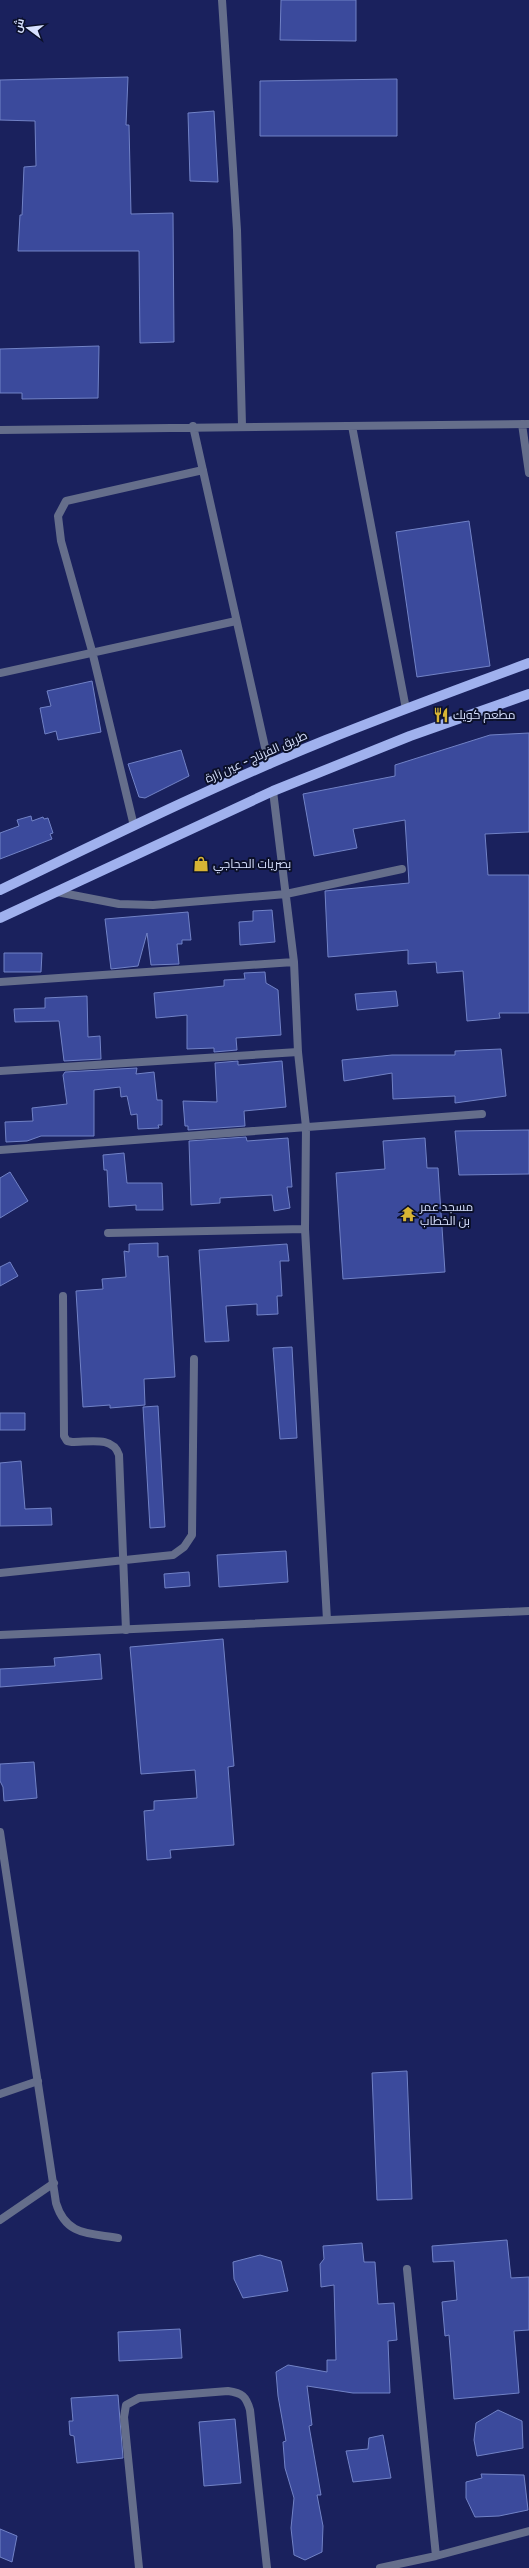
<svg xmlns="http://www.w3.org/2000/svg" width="529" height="2568" viewBox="0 0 529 2568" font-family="Cabin,Cairo,sans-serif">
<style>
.building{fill:#3b4a9c;stroke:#7182c6}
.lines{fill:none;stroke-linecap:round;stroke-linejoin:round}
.service{stroke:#656e8b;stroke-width:8}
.minor{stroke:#656e8b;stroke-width:8}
.tertiary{stroke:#656e8b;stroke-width:8}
.primary{stroke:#a0b1ee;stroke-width:10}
.labels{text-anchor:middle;stroke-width:4;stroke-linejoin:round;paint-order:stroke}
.poi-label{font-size:12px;fill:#d7e0fe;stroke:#0b102a;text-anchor:start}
.street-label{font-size:12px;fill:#d7e0fe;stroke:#0b102a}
</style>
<rect width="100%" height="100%" fill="#1a215d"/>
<path class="building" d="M 281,0 L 356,0 L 356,41 L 280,40 Z
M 128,77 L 126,125 L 129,125 L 131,214 L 173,213 L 174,342 L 140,343 L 139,251 L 18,251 L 20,215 L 22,215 L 24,167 L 36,166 L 35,121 L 0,120 L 0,80 Z
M 397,79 L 397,136 L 260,136 L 260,81 Z
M 214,111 L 218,182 L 190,181 L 188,113 Z
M 99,346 L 98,398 L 22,399 L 22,393 L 0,393 L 0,349 Z
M 469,521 L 490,666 L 417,677 L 396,532 Z
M 92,681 L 101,732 L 58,740 L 56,731 L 45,734 L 40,708 L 51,706 L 47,691 Z
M 529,733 L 529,832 L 485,834 L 488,875 L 529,875 L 529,1013 L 499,1013 L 500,1018 L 467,1021 L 463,971 L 437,973 L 436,962 L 408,964 L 408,950 L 328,957 L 325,891 L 409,883 L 405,820 L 353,829 L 357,848 L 314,856 L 303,794 L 395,776 L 395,765 L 490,735 Z
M 181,750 L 189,776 L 145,798 L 139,797 L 128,764 Z
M 31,816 L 32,821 L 43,817 L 44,819 L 48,818 L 53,833 L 50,834 L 52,839 L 0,859 L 0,833 L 19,826 L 17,820 Z
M 272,910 L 275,942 L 240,945 L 239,922 L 253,921 L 253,911 Z
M 188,912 L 191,940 L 182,940 L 182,944 L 177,944 L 179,964 L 151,965 L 147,933 L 138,966 L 111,969 L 105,919 Z
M 4,953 L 42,953 L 41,972 L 4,972 Z
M 265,972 L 266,983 L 278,990 L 281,1035 L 236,1038 L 237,1050 L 214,1052 L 214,1048 L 187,1049 L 187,1015 L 156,1018 L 154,993 L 224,986 L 224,980 L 245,979 L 244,973 Z
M 396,991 L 398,1006 L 357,1010 L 355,994 Z
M 87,996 L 88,1037 L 100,1036 L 101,1059 L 64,1061 L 59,1021 L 15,1022 L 14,1009 L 45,1008 L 45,998 Z
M 501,1049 L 506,1096 L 455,1103 L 455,1096 L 393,1099 L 392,1073 L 344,1081 L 342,1060 L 392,1055 L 455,1055 L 455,1051 Z
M 238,1061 L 238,1065 L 282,1061 L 286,1107 L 244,1111 L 245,1126 L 188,1130 L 188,1126 L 185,1126 L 183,1101 L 217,1102 L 215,1063 Z
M 137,1068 L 136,1074 L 154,1072 L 157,1100 L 162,1100 L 162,1125 L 158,1125 L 159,1128 L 138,1129 L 137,1114 L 131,1115 L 127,1096 L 121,1097 L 120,1087 L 94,1090 L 94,1136 L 41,1136 L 27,1141 L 6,1142 L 5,1122 L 33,1121 L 32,1108 L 67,1104 L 63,1075 L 65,1072 Z
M 529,1130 L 529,1174 L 459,1175 L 455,1131 Z
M 246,1137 L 247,1141 L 288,1138 L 292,1187 L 287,1187 L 290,1208 L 274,1211 L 272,1195 L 220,1198 L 220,1203 L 191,1205 L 189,1141 Z
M 425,1138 L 427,1168 L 438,1168 L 445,1272 L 343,1279 L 336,1173 L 385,1169 L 383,1141 Z
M 124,1153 L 127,1183 L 162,1183 L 163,1210 L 136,1210 L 136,1205 L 109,1207 L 107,1170 L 104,1170 L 103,1155 Z
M 10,1172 L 28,1201 L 0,1218 L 0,1178 Z
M 158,1243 L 158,1257 L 168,1256 L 175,1377 L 144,1379 L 145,1405 L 110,1408 L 110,1405 L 83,1407 L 76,1291 L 103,1289 L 102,1279 L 126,1277 L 124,1251 L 129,1252 L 129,1244 Z
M 287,1244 L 289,1261 L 280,1261 L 282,1296 L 277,1296 L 278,1314 L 257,1315 L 257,1304 L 226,1306 L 229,1341 L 205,1342 L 199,1250 Z
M 10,1262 L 18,1276 L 0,1286 L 0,1267 Z
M 292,1347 L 297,1438 L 280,1439 L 273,1348 Z
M 158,1406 L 165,1527 L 150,1528 L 143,1407 Z
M 0,1413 L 25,1413 L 25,1430 L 0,1430 Z
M 21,1461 L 25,1509 L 51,1508 L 52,1525 L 0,1526 L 0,1463 Z
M 286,1551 L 288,1582 L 219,1587 L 217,1555 Z
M 189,1572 L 190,1586 L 165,1588 L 164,1574 Z
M 223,1639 L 234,1766 L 228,1767 L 234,1845 L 170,1850 L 171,1858 L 147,1860 L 144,1811 L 154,1810 L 154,1801 L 197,1798 L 195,1770 L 141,1774 L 130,1647 Z
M 100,1654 L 102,1679 L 0,1687 L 0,1669 L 55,1666 L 54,1658 Z
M 34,1762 L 37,1798 L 4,1801 L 3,1787 L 0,1781 L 0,1764 Z
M 407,2071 L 412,2199 L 377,2200 L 372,2073 Z
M 507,2240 L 511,2278 L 529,2277 L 529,2330 L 514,2331 L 519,2393 L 454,2399 L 449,2335 L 445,2336 L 442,2302 L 457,2300 L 454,2261 L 433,2262 L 432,2246 Z
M 362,2243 L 364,2262 L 375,2262 L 378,2304 L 394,2303 L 397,2340 L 388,2341 L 390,2393 L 353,2393 L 307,2386 L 312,2425 L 309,2426 L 321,2495 L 317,2495 L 323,2526 L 322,2552 L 305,2560 L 294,2555 L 291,2528 L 294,2498 L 285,2468 L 283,2442 L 286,2441 L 278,2396 L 276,2372 L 288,2365 L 327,2372 L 327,2360 L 336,2360 L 334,2285 L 321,2287 L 320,2264 L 324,2259 L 323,2246 Z
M 260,2255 L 281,2261 L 288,2291 L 243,2298 L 234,2279 L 233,2262 Z
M 180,2329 L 182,2358 L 119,2361 L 118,2332 Z
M 118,2395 L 123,2458 L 77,2463 L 74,2436 L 70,2435 L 69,2421 L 73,2421 L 71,2398 Z
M 498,2410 L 522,2421 L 523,2448 L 477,2456 L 474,2440 L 476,2423 Z
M 235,2419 L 241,2483 L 204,2486 L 199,2422 Z
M 383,2435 L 391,2478 L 353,2482 L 346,2451 L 368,2449 L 369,2438 Z
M 481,2474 L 524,2475 L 528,2510 L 499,2516 L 475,2517 L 466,2498 L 466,2482 L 482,2478 Z
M 0,2529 L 17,2536 L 12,2562 L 0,2557 Z"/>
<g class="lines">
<path class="service" d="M 63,1296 L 64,1436 L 67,1441 L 72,1442 C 90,1442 113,1436 119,1455 L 126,1630
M 0,1573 L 173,1555 L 184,1547 L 192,1535 L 194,1359
M 0,2094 L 38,2081
M 0,2220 L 54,2183"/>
<path class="minor" d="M 222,0 L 237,230 L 242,425
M 522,424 L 529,473
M 193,426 L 269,765
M 352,426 L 406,709
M 0,430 L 529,424
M 0,673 L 236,621
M 273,791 L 294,962 L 298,1052 L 306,1127 L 305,1229 L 327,1620
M 134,826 L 92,651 L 61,541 L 58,516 L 66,501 L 203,470
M 57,892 L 119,904 L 153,905 L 286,894 L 402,869
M 0,982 L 294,962
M 0,1071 L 298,1052
M 0,1150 L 482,1114
M 108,1233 L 305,1229
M 0,1832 L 56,2203 C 66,2236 89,2233 118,2238
M 407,2269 L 436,2556
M 139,2568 L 124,2417 L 126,2405 L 139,2398 L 228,2391 C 242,2393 246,2396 250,2410 L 267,2568
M 380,2568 L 436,2556 L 529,2531"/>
<path class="tertiary" d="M 0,1635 L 529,1611"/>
<path class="primary" d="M 0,890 C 108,838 215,785 326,740 C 393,713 461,688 529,663
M 0,918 L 273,791 L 410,736 L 529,694"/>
</g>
<defs>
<symbol id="restaurant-bare" viewBox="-9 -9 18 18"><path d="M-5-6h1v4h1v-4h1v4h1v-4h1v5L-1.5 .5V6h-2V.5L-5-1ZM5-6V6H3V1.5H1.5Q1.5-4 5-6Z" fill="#d8b434" stroke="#0b102a" stroke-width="2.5" paint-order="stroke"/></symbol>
<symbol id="shop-bare" viewBox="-9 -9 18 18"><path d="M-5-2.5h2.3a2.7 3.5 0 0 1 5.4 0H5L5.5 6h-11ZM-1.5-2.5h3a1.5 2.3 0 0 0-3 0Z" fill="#d8b434" stroke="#0b102a" stroke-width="2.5" paint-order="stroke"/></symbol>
<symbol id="temple-bare" viewBox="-9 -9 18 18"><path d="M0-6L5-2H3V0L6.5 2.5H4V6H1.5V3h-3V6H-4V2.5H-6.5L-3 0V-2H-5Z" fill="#d8b434" stroke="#0b102a" stroke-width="2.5" paint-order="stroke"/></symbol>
</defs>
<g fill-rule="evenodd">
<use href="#restaurant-bare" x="430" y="704" width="22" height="22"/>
<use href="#shop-bare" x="190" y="853" width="22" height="22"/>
<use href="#temple-bare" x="397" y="1203" width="22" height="22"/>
</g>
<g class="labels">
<g class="poi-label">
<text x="453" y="719">مطعم كويك</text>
<text x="213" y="868">بصريات الحجاجي</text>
<text x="420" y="1211">مسجد عمر<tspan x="420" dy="14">بن الخطاب</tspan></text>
</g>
<g class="street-label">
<text transform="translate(256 757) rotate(-24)" y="4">طريق الفرناج - عين زارة</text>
</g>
</g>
<g transform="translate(28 28) rotate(285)" stroke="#0b102a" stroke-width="3" paint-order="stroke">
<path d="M0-3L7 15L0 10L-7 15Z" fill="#d7e0fe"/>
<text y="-6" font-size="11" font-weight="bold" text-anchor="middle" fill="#d7e0fe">ش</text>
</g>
</svg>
